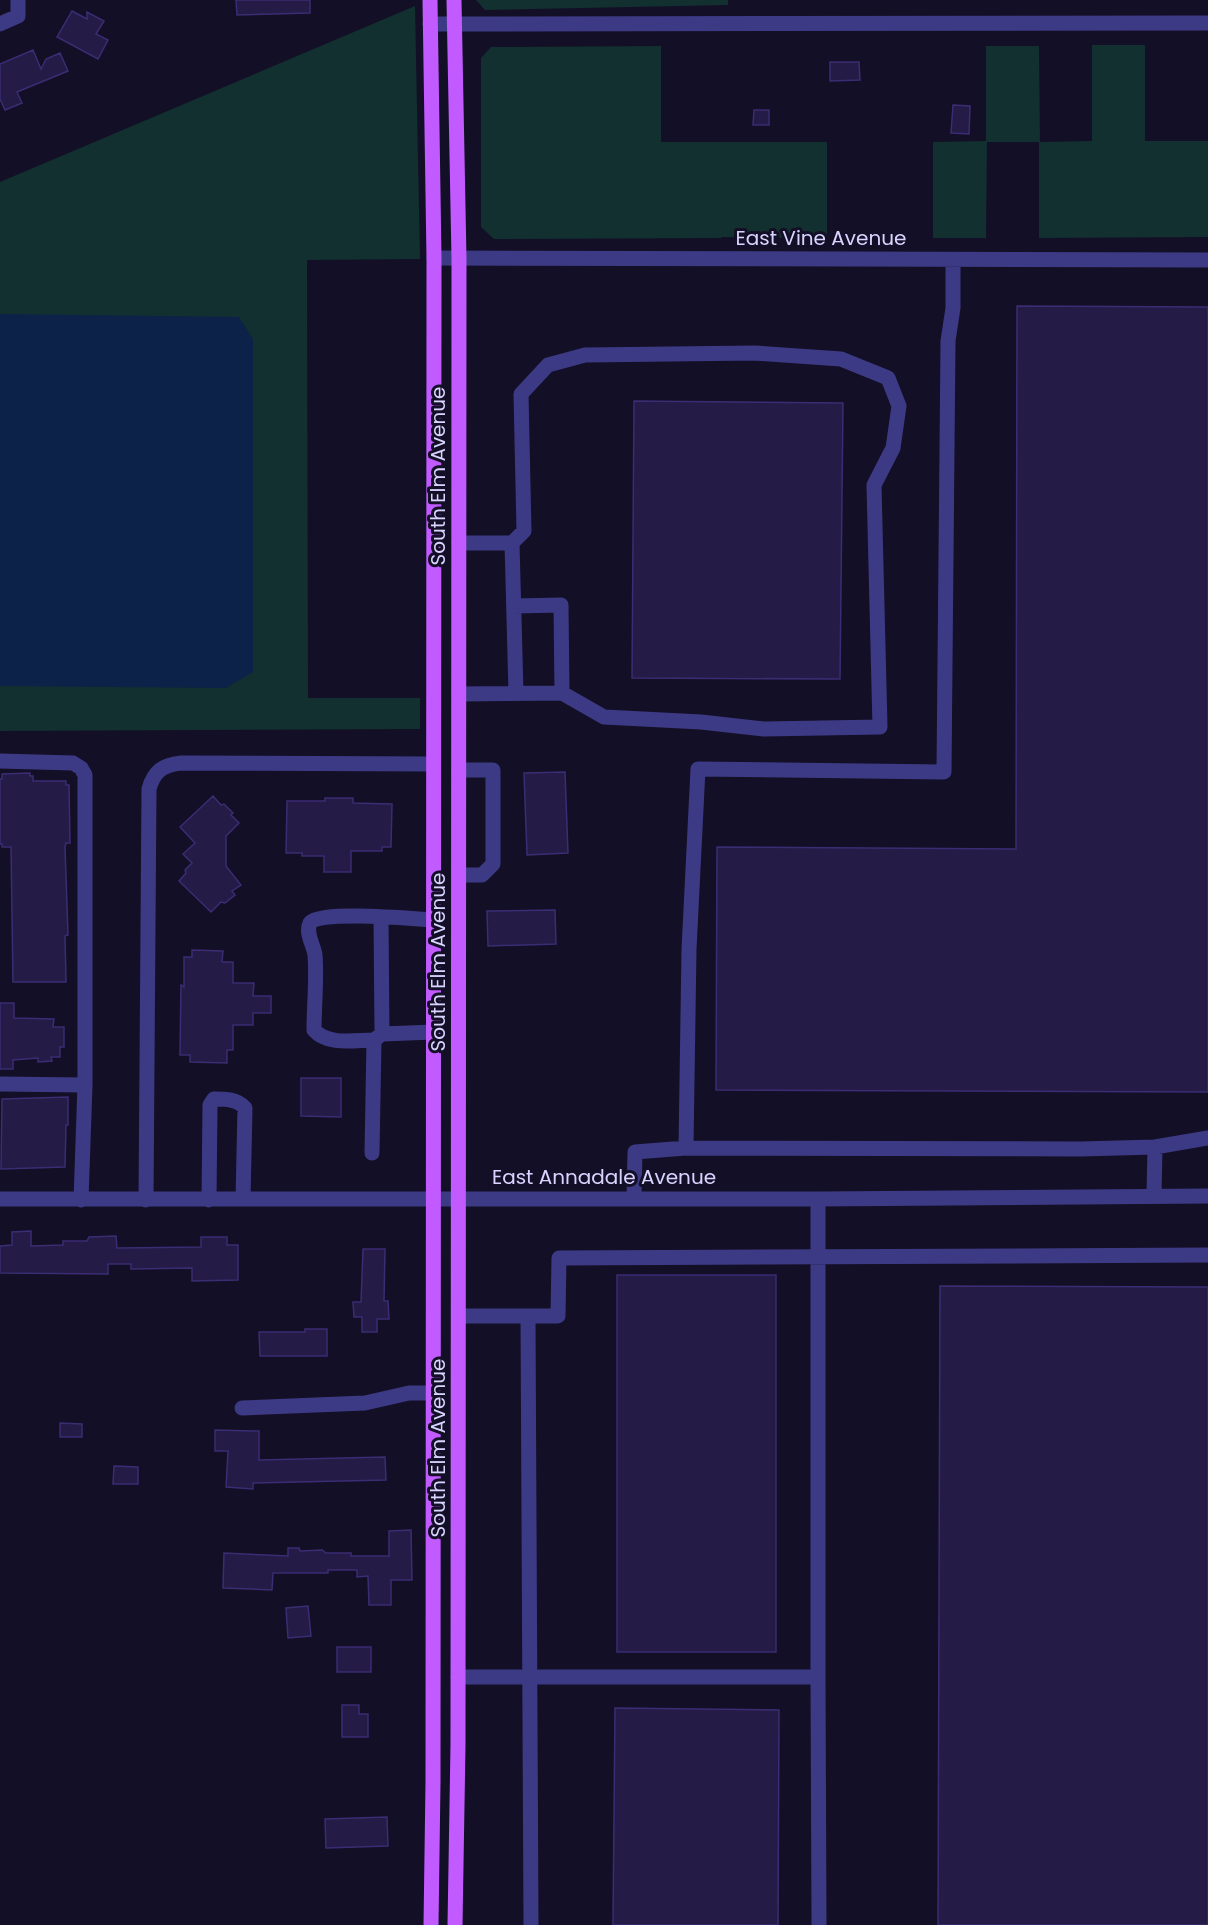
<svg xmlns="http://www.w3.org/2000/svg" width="1208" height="1925" viewBox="0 0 1208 1925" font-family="Poppins,sans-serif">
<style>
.green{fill:#12302f}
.water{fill:#0c2248}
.building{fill:#241b47;stroke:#3b2d73;stroke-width:1.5}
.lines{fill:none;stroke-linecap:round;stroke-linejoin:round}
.minor{stroke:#3d3a85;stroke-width:15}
.major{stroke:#c25bff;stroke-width:15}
.labels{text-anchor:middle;stroke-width:6;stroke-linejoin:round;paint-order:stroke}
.street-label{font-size:20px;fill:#d9d4ff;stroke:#130f26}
</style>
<rect width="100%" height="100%" fill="#130f26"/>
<path class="green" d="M 476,0 L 728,0 L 728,5 L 485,10 Z
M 415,6 L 420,259 L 307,260 L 308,698 L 420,698 L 420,729 L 0,731 L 0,182 Z
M 1092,45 L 1145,45 L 1145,141 L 1208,141 L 1208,237 L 1039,238 L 1039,142 L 987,142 L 986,238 L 933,238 L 933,142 L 986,141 L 986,46 L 1039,46 L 1040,142 L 1092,141 Z
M 661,46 L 661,142 L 827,142 L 827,238 L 721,237 L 721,238 L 494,239 L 481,227 L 481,58 L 491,47 Z"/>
<path class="water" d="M 0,314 L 239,317 L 253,339 L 253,672 L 226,688 L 0,686 Z"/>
<path class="building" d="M 236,0 L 310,0 L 310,13 L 237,15 Z
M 72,11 L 87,19 L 87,12 L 104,21 L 96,34 L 108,40 L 98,59 L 57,37 Z
M 33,50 L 41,69 L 46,59 L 60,53 L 68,71 L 17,92 L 22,103 L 5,110 L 0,99 L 0,64 Z
M 830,62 L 859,62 L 860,80 L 830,81 Z
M 953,105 L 970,106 L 969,134 L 951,133 Z
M 754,110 L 769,110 L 769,125 L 753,125 Z
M 1017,306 L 1208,307 L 1208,1092 L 716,1090 L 717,847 L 1016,849 Z
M 634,401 L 843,403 L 840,679 L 632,678 Z
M 565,772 L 568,853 L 527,855 L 524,773 Z
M 30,773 L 30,776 L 33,776 L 33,781 L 66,781 L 66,785 L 69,785 L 70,843 L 66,843 L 65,847 L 68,935 L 65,936 L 66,982 L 13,982 L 11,847 L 2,847 L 2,844 L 0,844 L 0,779 L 2,779 L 2,774 Z
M 213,796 L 221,805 L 224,804 L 233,813 L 231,815 L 239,823 L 226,836 L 226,866 L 241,885 L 232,891 L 235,895 L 225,903 L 221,902 L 211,912 L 179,881 L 186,873 L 185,870 L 192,863 L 183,854 L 195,843 L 180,827 Z
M 325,798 L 353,798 L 353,803 L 392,804 L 391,847 L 382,847 L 382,851 L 351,851 L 351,872 L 324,872 L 324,856 L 302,856 L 302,853 L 286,853 L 287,801 L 325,801 Z
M 555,910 L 556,944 L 488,946 L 487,911 Z
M 192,950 L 223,951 L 222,962 L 233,962 L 233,983 L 254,983 L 253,996 L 271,996 L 271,1013 L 253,1013 L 253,1025 L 233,1025 L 233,1050 L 227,1050 L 227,1063 L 190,1062 L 190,1055 L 180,1055 L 181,985 L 184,987 L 184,957 L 192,957 Z
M 0,1003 L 14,1003 L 14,1018 L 54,1019 L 53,1027 L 64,1027 L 64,1047 L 60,1047 L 60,1057 L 51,1057 L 52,1061 L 38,1062 L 38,1058 L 13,1060 L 13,1069 L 0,1069 Z
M 301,1078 L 341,1078 L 341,1117 L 301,1116 Z
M 68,1097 L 68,1125 L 66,1125 L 65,1167 L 1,1169 L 2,1099 Z
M 31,1231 L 31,1246 L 63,1245 L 63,1241 L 87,1241 L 89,1237 L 116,1236 L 117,1248 L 201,1247 L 201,1237 L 227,1237 L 227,1245 L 238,1245 L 238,1280 L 192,1281 L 192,1268 L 131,1269 L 131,1264 L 108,1264 L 108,1274 L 0,1273 L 0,1246 L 12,1245 L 12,1232 Z
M 363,1249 L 385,1249 L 384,1301 L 388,1301 L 389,1319 L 377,1319 L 377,1332 L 362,1332 L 362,1317 L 354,1317 L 353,1302 L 361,1302 Z
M 617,1275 L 776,1275 L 776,1652 L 617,1652 Z
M 940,1286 L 1208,1287 L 1208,1925 L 938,1925 Z
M 305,1329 L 327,1329 L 327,1356 L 260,1356 L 259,1332 L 305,1332 Z
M 60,1423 L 82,1424 L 82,1437 L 60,1437 Z
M 215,1430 L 259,1431 L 259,1460 L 385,1457 L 386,1480 L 253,1483 L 253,1489 L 226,1487 L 228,1451 L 215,1451 Z
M 114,1466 L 138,1467 L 138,1484 L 113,1484 Z
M 411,1530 L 412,1580 L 391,1580 L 391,1605 L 369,1605 L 368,1576 L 357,1577 L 357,1570 L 328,1570 L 328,1573 L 273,1573 L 272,1590 L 223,1588 L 224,1553 L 288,1556 L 288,1548 L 299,1548 L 300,1551 L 322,1550 L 326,1553 L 351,1553 L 351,1556 L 389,1556 L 389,1531 Z
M 308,1606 L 311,1636 L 288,1638 L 286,1608 Z
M 337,1647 L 371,1647 L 371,1672 L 337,1672 Z
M 342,1705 L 359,1705 L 359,1714 L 368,1714 L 368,1737 L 342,1737 Z
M 615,1708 L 779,1710 L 778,1925 L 613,1925 Z
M 387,1817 L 388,1846 L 326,1848 L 325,1819 Z"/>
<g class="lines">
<path class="minor" d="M 0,24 L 18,16 L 18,0
M 430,24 L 1208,23
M 434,258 L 1208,260
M 953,260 L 953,308 L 948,341 L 944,772 L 698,769 L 689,949 L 686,1148 L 1081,1149 L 1155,1147
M 459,543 L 512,543
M 514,606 L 561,605 L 562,693
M 459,694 L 562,693 L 604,717 L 701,722 L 764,729 L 880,727 L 874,485 L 893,448 L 899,406 L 888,378 L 841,359 L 755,353 L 585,355 L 548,365 L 521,394 L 524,531 L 512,543 L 516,693
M 0,761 L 73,763 L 81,768 L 85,775 L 85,1085 L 81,1200
M 459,770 L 493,770 L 493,864 L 482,875 L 459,875
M 381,917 L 382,1034
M 434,920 C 415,919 318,910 310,923 C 305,933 314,946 315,955 C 317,980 314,1005 314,1030 C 328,1046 355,1040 374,1040 L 382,1034 L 434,1032
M 0,1084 L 85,1085
M 372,1153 L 374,1040
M 1154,1196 L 1155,1147 L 1208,1138
M 634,1198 L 635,1152 L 686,1148
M 0,1199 L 818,1199 L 1208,1196
M 146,1200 L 149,789 C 154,771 163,765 181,763 L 433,764
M 209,1200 L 210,1105 L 214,1099 C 226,1099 237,1099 245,1108 L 243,1199
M 459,1316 L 558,1316 L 559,1258 L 1208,1255
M 528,1316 L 531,1925
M 242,1408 L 365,1403 L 409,1393 L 433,1393
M 458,1677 L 818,1677 L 818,1199
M 818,1677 L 819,1925"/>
<path class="major" d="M 430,0 L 434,258 L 433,1782 L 431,1925
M 454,0 L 459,259 L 458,1745 L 455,1925"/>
</g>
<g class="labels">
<g class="street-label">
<text x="821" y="245">East Vine Avenue</text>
<text transform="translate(438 476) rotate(-90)" y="7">South Elm Avenue</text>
<text transform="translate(438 962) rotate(-90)" y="7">South Elm Avenue</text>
<text x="604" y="1184">East Annadale Avenue</text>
<text transform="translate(438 1448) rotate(-90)" y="7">South Elm Avenue</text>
</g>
</g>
</svg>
